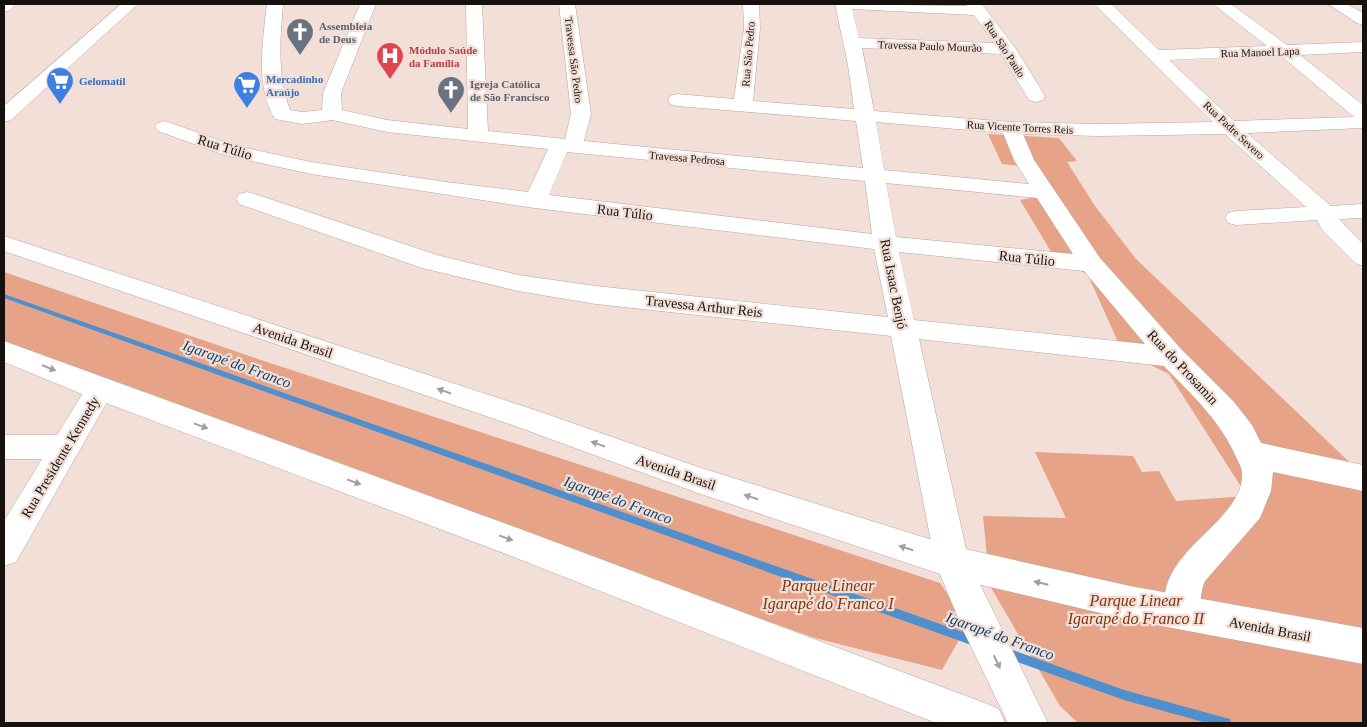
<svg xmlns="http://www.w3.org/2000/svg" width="1367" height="727" viewBox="0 0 1367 727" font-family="'Times New Roman',serif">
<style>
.green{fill:#e6a388}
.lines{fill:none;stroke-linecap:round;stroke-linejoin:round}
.stream{fill:#4f8fce;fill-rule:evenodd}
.street-casing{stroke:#b6a59e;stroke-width:1}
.secondary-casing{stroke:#b6a59e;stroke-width:1}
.highway-casing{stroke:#b6a59e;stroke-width:1}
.street{fill:#fff;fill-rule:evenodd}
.secondary{fill:#fff;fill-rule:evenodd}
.highway{fill:#fff;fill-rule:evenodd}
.oneway{fill:#a2a09f}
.labels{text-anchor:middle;stroke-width:4.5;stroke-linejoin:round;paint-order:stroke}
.far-worship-label{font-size:11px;font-weight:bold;fill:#5b616d;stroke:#f1dfd8;text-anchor:start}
.far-street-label{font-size:11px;fill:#17110e;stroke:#f1dfd8}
.far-health-label{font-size:11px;font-weight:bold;fill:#be3a42;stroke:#f1dfd8;text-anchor:start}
.far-shop-label{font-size:11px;font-weight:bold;fill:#366cbe;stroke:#f1dfd8;text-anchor:start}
.street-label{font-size:14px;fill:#17110e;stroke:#f1dfd8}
.water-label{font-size:15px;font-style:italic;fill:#12406b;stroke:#f1dfd8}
.near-park-label{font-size:16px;font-style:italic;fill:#823510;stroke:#f1dfd8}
</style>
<rect width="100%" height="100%" fill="#f1dfd8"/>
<path class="green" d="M 988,134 L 1059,138 L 1077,161 L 1067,162 L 1095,206 L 1136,259 L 1363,475 L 1363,723 L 1078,723 L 1060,706 L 990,586 L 983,516 L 1066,518 L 1035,452 L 1133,456 L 1142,472 L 1159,471 L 1176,501 L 1247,496 L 1169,374 L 1122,351 L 1088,275 L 1053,255 L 1020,200 L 1036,197 L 1030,167 L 1002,164 Z
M 4,272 L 261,360 L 940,583 L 968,624 L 942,670 L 815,638 L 404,492 L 4,341 Z"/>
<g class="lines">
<path class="stream" d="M 4,294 L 977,637 L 981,638 L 982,642 L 981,646 L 977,647 L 4,298 Z
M 1007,648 L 1124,690 L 1226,718 L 1230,719 L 1231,723 L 1207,723 L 1124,700 L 1003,657 L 1002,653 L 1003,649 Z"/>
<defs>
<path id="street" d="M 4,4 L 16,4 L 10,10 L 4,12 Z
M 267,4 L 283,4 C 280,41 277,75 290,110 L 302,112 L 322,110 L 323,93 L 360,4 L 376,4 L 341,93 L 342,110 L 387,120 L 468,129 L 466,4 L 482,4 L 488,131 L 565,139 L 571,114 L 559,4 L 575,4 L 591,114 L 584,141 L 863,168 L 856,121 L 677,106 L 670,104 L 668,100 L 670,96 L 677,94 L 734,99 L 744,28 L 743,4 L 759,4 L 760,28 L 753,101 L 854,109 L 848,65 L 835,4 L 967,6 L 966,4 L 982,4 L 1016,49 L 1045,96 L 1043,100 L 1036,102 L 1029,100 L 1001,54 L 862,48 L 874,111 L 1011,122 L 1099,124 L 1213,122 L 1094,4 L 1111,4 L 1159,50 L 1267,46 L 1213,4 L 1231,4 L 1287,45 L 1363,42 L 1363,52 L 1300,55 L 1363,105 L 1363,128 L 1247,133 L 1331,206 L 1363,204 L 1363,218 L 1339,219 L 1363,244 L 1363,266 L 1355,263 L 1322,230 L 1317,220 L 1236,225 L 1228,223 L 1225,218 L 1228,213 L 1236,211 L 1306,207 L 1225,134 L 1099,136 L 1023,134 L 1034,160 L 1100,258 L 1182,350 L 1234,402 L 1252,425 L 1261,443 L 1363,465 L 1363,491 L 1273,472 L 1271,491 L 1260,518 L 1205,581 C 1198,596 1203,609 1196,625 L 1183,630 L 1170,625 C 1140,555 1245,526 1242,473 C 1242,468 1239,463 1237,459 C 1221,421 1192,395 1164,366 L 919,339 L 969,562 L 1048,723 L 1008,723 L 963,630 L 935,562 L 891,336 L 596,304 L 518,291 L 422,268 L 239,204 L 236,199 L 239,194 L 247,192 L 255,194 L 437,255 L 518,275 L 596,286 L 888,317 L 874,249 L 535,208 L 311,174 L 224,155 L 158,131 L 155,127 L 158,123 L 165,121 L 236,146 L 311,162 L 446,182 L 528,192 L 548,149 L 387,132 L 332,120 L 302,124 L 275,119 C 255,90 263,37 267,4 ZM 852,9 L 974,15 L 994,43 L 859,38 ZM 1280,55 L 1354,117 L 1234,121 L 1169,60 ZM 876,122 L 1003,133 L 1014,160 L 1029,184 L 884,170 ZM 567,152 L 865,181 L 872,234 L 549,195 ZM 886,183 L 1037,198 L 1073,254 L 896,237 ZM 899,252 L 1084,271 L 1145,344 L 914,320 Z
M 1328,4 L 1347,4 L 1363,13 L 1363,25 L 1357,23 Z
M 101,377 L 111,380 L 115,388 L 16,562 L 4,566 L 4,521 L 42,459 L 4,459 L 4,435 L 57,435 L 91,380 Z"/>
<path id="secondary" d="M 121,4 L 138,4 L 11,120 L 4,122 L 4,106 Z"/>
<path id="highway" d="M 4,236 L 535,410 L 698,467 L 952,546 L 1130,586 L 1363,628 L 1363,664 L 1130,620 L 952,578 L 698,493 L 515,426 L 4,251 Z
M 4,341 L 523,530 L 985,703 L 999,709 L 1005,723 L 936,723 L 511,556 L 77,392 L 4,362 Z"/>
</defs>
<use href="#street" class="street-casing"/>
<use href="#secondary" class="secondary-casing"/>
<use href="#highway" class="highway-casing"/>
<use href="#street" class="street"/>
<use href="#secondary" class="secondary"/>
<use href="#highway" class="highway"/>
</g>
<defs><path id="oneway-solid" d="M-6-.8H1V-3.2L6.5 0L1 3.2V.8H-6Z" transform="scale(1.25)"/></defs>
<g class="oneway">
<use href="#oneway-solid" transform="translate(49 368) rotate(22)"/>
<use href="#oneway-solid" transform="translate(444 391) rotate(-161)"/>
<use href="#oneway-solid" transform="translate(201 426) rotate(20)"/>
<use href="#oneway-solid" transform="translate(598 444) rotate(-160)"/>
<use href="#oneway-solid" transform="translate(354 482) rotate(20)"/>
<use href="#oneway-solid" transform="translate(751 497) rotate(-162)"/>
<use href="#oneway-solid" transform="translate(506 538) rotate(20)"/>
<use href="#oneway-solid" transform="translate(906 548) rotate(-163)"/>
<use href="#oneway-solid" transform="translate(1041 583) rotate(-167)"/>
<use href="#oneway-solid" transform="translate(997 662) rotate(65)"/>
</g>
<defs>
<symbol id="church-pin" viewBox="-11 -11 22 30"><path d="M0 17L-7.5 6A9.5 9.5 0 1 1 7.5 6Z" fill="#6b7280" stroke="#f1dfd8"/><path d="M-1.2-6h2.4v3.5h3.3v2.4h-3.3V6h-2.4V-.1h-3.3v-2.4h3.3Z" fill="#fff"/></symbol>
<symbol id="hospital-pin" viewBox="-11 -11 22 30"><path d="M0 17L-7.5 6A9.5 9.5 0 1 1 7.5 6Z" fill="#e0444e" stroke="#f1dfd8"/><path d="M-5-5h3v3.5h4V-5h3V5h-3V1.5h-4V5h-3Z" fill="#fff"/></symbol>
<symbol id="supermarket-pin" viewBox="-11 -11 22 30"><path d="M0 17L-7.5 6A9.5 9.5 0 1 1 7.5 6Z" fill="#3f7fe0" stroke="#f1dfd8"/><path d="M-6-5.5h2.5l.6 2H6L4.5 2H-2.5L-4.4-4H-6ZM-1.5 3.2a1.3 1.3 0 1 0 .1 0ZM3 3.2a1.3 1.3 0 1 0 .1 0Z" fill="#fff"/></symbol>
</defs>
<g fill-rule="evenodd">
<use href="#church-pin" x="284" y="16" width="32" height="43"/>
<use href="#hospital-pin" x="374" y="40" width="32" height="43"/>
<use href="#supermarket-pin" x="44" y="65" width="32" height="43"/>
<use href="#supermarket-pin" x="231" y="69" width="32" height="43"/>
<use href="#church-pin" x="435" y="74" width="32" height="43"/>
</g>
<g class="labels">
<g class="far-worship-label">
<text x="319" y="30">Assembleia<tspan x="319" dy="13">de Deus</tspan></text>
<text x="470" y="88">Igreja Católica<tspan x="470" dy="13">de São Francisco</tspan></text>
</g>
<g class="far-street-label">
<text transform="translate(930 46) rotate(2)" y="4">Travessa Paulo Mourão</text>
<text transform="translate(1005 49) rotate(57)" y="4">Rua São Paulo</text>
<text transform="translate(1260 52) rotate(-2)" y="4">Rua Manoel Lapa</text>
<text transform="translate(748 54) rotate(-85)" y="4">Rua São Pedro</text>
<text transform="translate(574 60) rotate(83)" y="4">Travessa São Pedro</text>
<text transform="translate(1020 127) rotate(3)" y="4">Rua Vicente Torres Reis</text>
<text transform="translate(1234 130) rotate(43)" y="4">Rua Padre Severo</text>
<text transform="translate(687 158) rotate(5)" y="4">Travessa Pedrosa</text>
</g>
<g class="far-health-label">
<text x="409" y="54">Módulo Saúde<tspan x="409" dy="13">da Família</tspan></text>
</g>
<g class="far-shop-label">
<text x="266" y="83">Mercadinho<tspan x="266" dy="13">Araújo</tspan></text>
<text x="79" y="85">Gelomatil</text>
</g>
<g class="street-label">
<text transform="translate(225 147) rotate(17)" y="5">Rua Túlio</text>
<text transform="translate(625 212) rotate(7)" y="5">Rua Túlio</text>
<text transform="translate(1027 258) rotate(6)" y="5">Rua Túlio</text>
<text transform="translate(894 284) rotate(79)" y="5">Rua Isaac Benjó</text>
<text transform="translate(704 306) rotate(6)" y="5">Travessa Arthur Reis</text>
<text transform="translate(293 340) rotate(19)" y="5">Avenida Brasil</text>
<text transform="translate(1183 367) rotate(47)" y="5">Rua do Prosamin</text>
<text transform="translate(60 457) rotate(-59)" y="5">Rua Presidente Kennedy</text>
<text transform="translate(676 472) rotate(19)" y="5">Avenida Brasil</text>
<text transform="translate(1270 629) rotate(11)" y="5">Avenida Brasil</text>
</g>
<g class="water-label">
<text transform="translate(237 364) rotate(20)" y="5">Igarapé do Franco</text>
<text transform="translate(618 500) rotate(20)" y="5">Igarapé do Franco</text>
<text transform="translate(1000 636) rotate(20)" y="5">Igarapé do Franco</text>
</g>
<g class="near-park-label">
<text x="828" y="591">Parque Linear<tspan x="828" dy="18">Igarapé do Franco I</tspan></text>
<text x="1136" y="606">Parque Linear<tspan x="1136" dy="18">Igarapé do Franco II</tspan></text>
</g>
</g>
<rect width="1367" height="727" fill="none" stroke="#17110e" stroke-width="10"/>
</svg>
